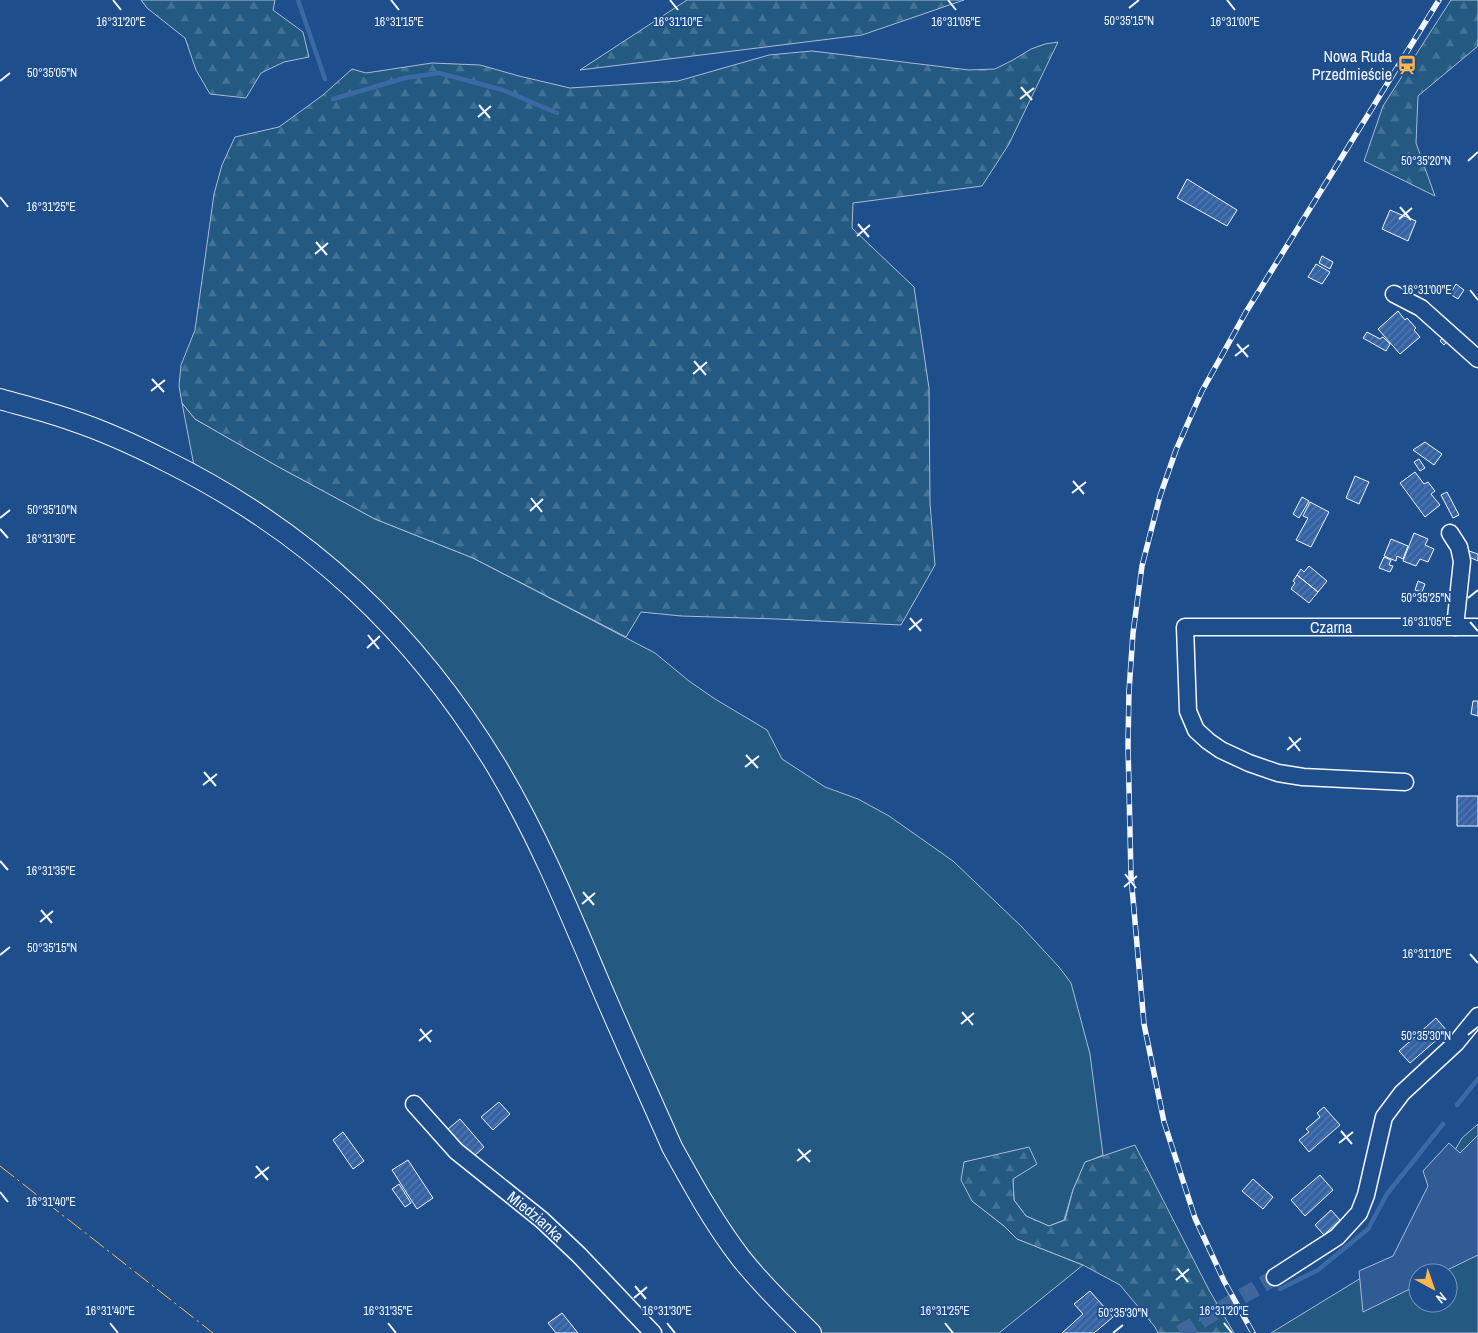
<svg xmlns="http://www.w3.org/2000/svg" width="1478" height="1333" viewBox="0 0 1478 1333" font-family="'Archivo Narrow',sans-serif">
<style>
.green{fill:#245a82;stroke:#a8bbd7;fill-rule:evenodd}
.forest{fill:url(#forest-firs);stroke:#a8bbd7}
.parking{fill:#305b95;stroke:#a8bbd7}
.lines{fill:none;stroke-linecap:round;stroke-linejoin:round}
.stream{stroke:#3b69a3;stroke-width:4.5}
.building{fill:url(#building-hatch);stroke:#f2f6ff}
.minor-tunnel{stroke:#3f679d;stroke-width:16;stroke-dasharray:16 8;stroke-linecap:butt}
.minor-casing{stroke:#f2f6ff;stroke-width:19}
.major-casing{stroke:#f2f6ff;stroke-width:22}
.minor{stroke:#1f4e8c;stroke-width:16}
.major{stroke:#1f4e8c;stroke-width:20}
.rail-casing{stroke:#f2f6ff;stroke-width:5.5}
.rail{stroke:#1f4e8c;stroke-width:4;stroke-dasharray:11;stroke-linecap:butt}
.power{stroke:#ffb74d;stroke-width:1;stroke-dasharray:18 4 2.5 4;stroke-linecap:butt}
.ticks{fill:none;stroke:#f2f6ff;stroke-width:2}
.labels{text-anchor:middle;stroke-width:4;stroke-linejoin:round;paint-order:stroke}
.poi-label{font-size:16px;fill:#f2f6ff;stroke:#1f4e8c;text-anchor:end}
.street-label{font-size:16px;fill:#f2f6ff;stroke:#1f4e8c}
.ticks-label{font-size:12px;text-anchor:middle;fill:#f2f6ff;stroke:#1f4e8c;stroke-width:4;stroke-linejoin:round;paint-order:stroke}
</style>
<defs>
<pattern id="forest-firs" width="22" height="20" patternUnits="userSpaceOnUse" patternTransform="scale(1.25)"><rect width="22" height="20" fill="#245a82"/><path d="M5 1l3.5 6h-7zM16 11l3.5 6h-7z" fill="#447295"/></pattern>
<pattern id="building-hatch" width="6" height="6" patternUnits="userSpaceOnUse" patternTransform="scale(1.25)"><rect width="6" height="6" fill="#3563a3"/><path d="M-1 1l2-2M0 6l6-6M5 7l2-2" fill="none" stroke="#537ab1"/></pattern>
</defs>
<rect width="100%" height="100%" fill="#1f4e8c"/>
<path class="green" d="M 182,403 L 195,419 L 277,466 L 375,519 L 473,558 L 655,653 L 689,681 L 715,699 L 767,730 L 782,759 L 825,787 L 858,799 L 889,816 L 953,861 L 1022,927 L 1059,967 L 1071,983 L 1090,1054 L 1103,1155 L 1085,1163 L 1073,1190 L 1064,1220 L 1049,1226 L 1026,1216 L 1014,1200 L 1013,1179 L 985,1158 L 964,1162 L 972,1201 L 1004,1226 L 1017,1239 L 1083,1265 L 999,1333 L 811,1333 L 709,1212 L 527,822 L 383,617 L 196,476 Z
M 1478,1124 L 1478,1333 L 1271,1333 L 1392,1259 L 1462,1138 ZM 1418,1273 L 1448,1273 L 1448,1303 L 1418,1303 Z"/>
<path class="forest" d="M 141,0 L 275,0 L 273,10 L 303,32 L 309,57 L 284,62 L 261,73 L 246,98 L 210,94 L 196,70 L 185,38 L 147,8 Z
M 687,0 L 964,0 L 862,35 L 580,70 Z
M 1451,0 L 1478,0 L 1478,46 L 1418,96 L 1416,143 L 1435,196 L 1364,161 L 1383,106 Z
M 1058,42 L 1009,144 L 982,186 L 853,203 L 852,228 L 914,287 L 929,388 L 930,503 L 935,565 L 901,625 L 777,619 L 681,616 L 641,612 L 626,637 L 473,558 L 375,519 L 277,466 L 195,419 L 182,403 L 179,386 L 181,365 L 195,330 L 214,194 L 222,165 L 235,137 L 279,127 L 323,95 L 352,69 L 366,73 L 432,63 L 480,65 L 519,76 L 570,88 L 678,81 L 769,55 L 812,51 L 969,70 L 995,69 L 1013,60 L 1031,49 L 1045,44 Z
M 1135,1145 L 1209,1290 L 1234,1333 L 1158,1333 L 1155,1327 L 1120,1285 L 1083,1265 L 1017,1239 L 1004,1226 L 972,1201 L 961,1180 L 964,1162 L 1029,1147 L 1037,1164 L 1013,1179 L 1014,1200 L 1026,1216 L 1049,1226 L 1065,1220 L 1073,1190 L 1085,1162 Z"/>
<path class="parking" d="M 1478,1135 L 1478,1255 L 1441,1273 L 1418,1273 L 1418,1285 L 1363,1312 L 1359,1271 L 1393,1256 L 1428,1186 L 1423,1171 L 1449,1143 L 1460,1153 Z"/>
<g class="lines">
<path class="stream" d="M 298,0 L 325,79
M 333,99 L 405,78 L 439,73 L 503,90 L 557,113
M 1457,1105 L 1478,1079
M 1280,1289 L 1318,1270 L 1368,1229 L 1387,1194 L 1443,1124"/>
</g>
<path class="building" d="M 1187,179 L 1237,210 L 1227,226 L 1177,198 Z
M 1390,210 L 1416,221 L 1408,241 L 1382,229 Z
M 1322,256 L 1333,262 L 1330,269 L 1319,263 Z
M 1316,264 L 1330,272 L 1322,284 L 1308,277 Z
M 1456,284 L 1464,290 L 1458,299 L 1450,294 Z
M 1398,311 L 1405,320 L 1407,318 L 1416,328 L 1414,330 L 1420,337 L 1400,354 L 1378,329 Z
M 1367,332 L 1380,339 L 1383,337 L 1390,344 L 1386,351 L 1363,338 Z
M 1445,335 L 1449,339 L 1444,345 L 1440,341 Z
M 1425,442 L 1442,454 L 1434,465 L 1413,450 Z
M 1419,459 L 1425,468 L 1420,471 L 1414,462 Z
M 1415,472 L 1424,484 L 1428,482 L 1435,491 L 1431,494 L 1440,505 L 1425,517 L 1400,483 Z
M 1355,476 L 1369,482 L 1359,504 L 1346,498 Z
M 1447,492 L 1459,515 L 1453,518 L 1441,495 Z
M 1302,497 L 1309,501 L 1299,518 L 1293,514 Z
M 1310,502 L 1329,512 L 1311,547 L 1296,540 L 1308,518 L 1303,516 Z
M 1414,533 L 1428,539 L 1425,545 L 1434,549 L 1428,562 L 1420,559 L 1416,566 L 1403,561 Z
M 1391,539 L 1408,546 L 1403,559 L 1397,556 L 1396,561 L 1384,556 Z
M 1469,551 L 1478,554 L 1478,561 L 1467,556 Z
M 1384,557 L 1391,560 L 1389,565 L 1393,566 L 1390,572 L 1379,568 Z
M 1309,566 L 1327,581 L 1318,592 L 1297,575 L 1301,569 L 1304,572 Z
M 1297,575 L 1318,592 L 1309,603 L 1291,589 L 1295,583 L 1293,581 Z
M 1418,581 L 1425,584 L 1422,592 L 1415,590 Z
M 1473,701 L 1478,701 L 1478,716 L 1471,714 Z
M 1457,796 L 1478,796 L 1478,826 L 1457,826 Z
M 1436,1018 L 1447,1031 L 1410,1063 L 1399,1051 Z
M 499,1102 L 510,1114 L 493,1130 L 481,1117 Z
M 1324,1107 L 1340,1125 L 1309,1152 L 1299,1140 L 1309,1132 L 1306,1129 L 1320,1117 L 1317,1113 Z
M 460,1119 L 484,1147 L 473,1157 L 448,1129 Z
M 343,1132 L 364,1161 L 353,1169 L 333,1140 Z
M 408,1160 L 433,1198 L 417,1209 L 392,1170 Z
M 1320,1175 L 1333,1190 L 1305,1216 L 1291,1200 Z
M 1253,1179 L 1273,1197 L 1263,1209 L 1242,1191 Z
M 399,1184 L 411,1203 L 405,1207 L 392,1189 Z
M 1331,1210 L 1340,1220 L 1324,1235 L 1315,1225 Z
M 1090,1291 L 1113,1317 L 1094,1333 L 1062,1333 L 1083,1314 L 1074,1304 Z
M 562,1313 L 578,1333 L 556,1333 L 548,1323 Z"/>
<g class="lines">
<path class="minor-tunnel" d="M 1180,1333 L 1275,1277"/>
<defs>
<g id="minor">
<path d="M 1394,294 L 1421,308 L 1478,359"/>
<path d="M 1450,533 L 1459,547 L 1462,561 L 1455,627"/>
<path id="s1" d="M 1405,782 L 1303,777 L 1278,773 L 1249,763 L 1221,750 L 1208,741 L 1196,730 L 1188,711 L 1185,627 L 1478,627"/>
<path id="s2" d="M 414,1104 L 456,1151 L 542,1220 L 579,1255 L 653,1333"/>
<path d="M 1275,1277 L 1337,1237 L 1359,1213 L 1366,1195 L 1384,1117 L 1402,1093 L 1456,1043 L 1478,1016"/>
</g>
<path id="major" d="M 0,399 C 24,406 48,412 71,420 C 104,431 137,446 168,462 C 310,533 415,632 497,767 C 537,834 567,906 597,977 C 621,1034 647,1090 672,1147 C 693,1185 714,1223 740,1257 C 762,1285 787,1309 811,1333"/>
</defs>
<use href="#minor" class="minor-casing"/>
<use href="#major" class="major-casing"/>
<use href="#minor" class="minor"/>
<use href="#major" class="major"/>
<defs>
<path id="rail" d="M 1253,1333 L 1224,1281 L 1195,1218 L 1164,1122 L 1144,1024 L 1131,876 L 1128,745 L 1129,691 L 1133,633 L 1142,566 L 1160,496 L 1176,450 L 1202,391 L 1246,312 L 1439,0"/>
</defs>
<use href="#rail" class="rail-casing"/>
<use href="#rail" class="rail"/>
<path class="power" d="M 0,1166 L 213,1333"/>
</g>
<path class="ticks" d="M 113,0 L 121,10M 391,0 L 399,10M 670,0 L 678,10M 948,0 L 956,10M 1227,0 L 1235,10M 1129,8 L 1139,0M 0,81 L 10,73M 1021,87 L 1032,100M 1020,99 L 1034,88M 479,105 L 490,118M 478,117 L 491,106M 1468,161 L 1478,152M 0,197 L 8,207M 1400,207 L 1411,220M 1399,219 L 1412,208M 858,224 L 869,237M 857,236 L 870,225M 316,242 L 327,255M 315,254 L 328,243M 1470,290 L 1478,300M 1237,344 L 1248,357M 1235,356 L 1249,345M 694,361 L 706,375M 693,374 L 707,362M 152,379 L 164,392M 151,391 L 165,380M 1073,481 L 1084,494M 1072,493 L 1086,482M 531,498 L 542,512M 530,511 L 543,499M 0,518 L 10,510M 0,529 L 8,538M 1468,598 L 1478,590M 910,618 L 921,631M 1470,622 L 1478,631M 909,630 L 922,619M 368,635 L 379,649M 367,648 L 380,636M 1289,737 L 1300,751M 1287,750 L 1301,738M 746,755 L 758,768M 745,767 L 759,756M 204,772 L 216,786M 203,785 L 217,774M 0,861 L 8,870M 1125,874 L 1136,888M 1124,887 L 1137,876M 583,892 L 594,905M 582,904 L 595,893M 41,910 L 52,923M 40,922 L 53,911M 1470,954 L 1478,963M 0,955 L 10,947M 962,1012 L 973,1025M 961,1024 L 974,1013M 420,1029 L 431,1042M 1468,1035 L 1478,1027M 419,1041 L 432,1030M 1341,1131 L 1352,1144M 1339,1143 L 1353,1132M 798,1149 L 810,1162M 797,1161 L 811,1150M 256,1166 L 268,1180M 255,1178 L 269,1167M 0,1192 L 8,1202M 1177,1268 L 1188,1282M 1176,1280 L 1189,1269M 635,1286 L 646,1299M 634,1298 L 647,1287M 110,1323 L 118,1333M 388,1323 L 396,1333M 667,1323 L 675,1333M 945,1323 L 953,1333M 1224,1323 L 1232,1333M 1113,1333 L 1123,1325"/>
<defs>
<symbol id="station-bare" viewBox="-9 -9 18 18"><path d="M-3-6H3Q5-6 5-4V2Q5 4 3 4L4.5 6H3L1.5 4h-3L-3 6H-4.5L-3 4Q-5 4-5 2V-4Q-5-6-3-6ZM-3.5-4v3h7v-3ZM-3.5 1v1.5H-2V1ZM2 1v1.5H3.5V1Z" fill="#ffb74d" stroke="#1f4e8c" stroke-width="2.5" paint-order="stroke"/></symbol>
</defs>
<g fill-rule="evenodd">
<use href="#station-bare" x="1393" y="51" width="28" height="28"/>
</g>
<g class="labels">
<g class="poi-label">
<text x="1392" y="62">Nowa Ruda<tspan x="1392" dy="18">Przedmieście</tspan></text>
</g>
<g class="street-label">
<text dy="6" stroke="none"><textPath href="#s1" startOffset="472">Czarna</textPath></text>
<text dy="6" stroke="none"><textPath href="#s2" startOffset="166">Miedzianka</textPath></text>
</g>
</g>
<g class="ticks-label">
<text x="1129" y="25">50°35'15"N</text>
<text x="121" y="26">16°31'20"E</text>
<text x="1235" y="26">16°31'00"E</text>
<text x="399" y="26">16°31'15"E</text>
<text x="678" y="26">16°31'10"E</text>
<text x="956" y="26">16°31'05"E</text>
<text x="52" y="77">50°35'05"N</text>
<text x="1426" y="165">50°35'20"N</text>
<text x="51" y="211">16°31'25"E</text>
<text x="1427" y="294">16°31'00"E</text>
<text x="52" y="514">50°35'10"N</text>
<text x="51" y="543">16°31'30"E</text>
<text x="1426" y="602">50°35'25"N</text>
<text x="1427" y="626">16°31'05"E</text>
<text x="51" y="875">16°31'35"E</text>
<text x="52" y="952">50°35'15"N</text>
<text x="1427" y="958">16°31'10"E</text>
<text x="1426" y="1040">50°35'30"N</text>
<text x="51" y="1206">16°31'40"E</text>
<text x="110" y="1315">16°31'40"E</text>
<text x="388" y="1315">16°31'35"E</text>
<text x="667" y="1315">16°31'30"E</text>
<text x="945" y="1315">16°31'25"E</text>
<text x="1224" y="1315">16°31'20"E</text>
<text x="1123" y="1317">50°35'30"N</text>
</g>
<g transform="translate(1433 1288) rotate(140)"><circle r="24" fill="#1f4e8c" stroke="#7391ba"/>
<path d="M0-4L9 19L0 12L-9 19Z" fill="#ffb74d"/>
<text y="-8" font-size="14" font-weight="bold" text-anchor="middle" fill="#f2f6ff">N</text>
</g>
</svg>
